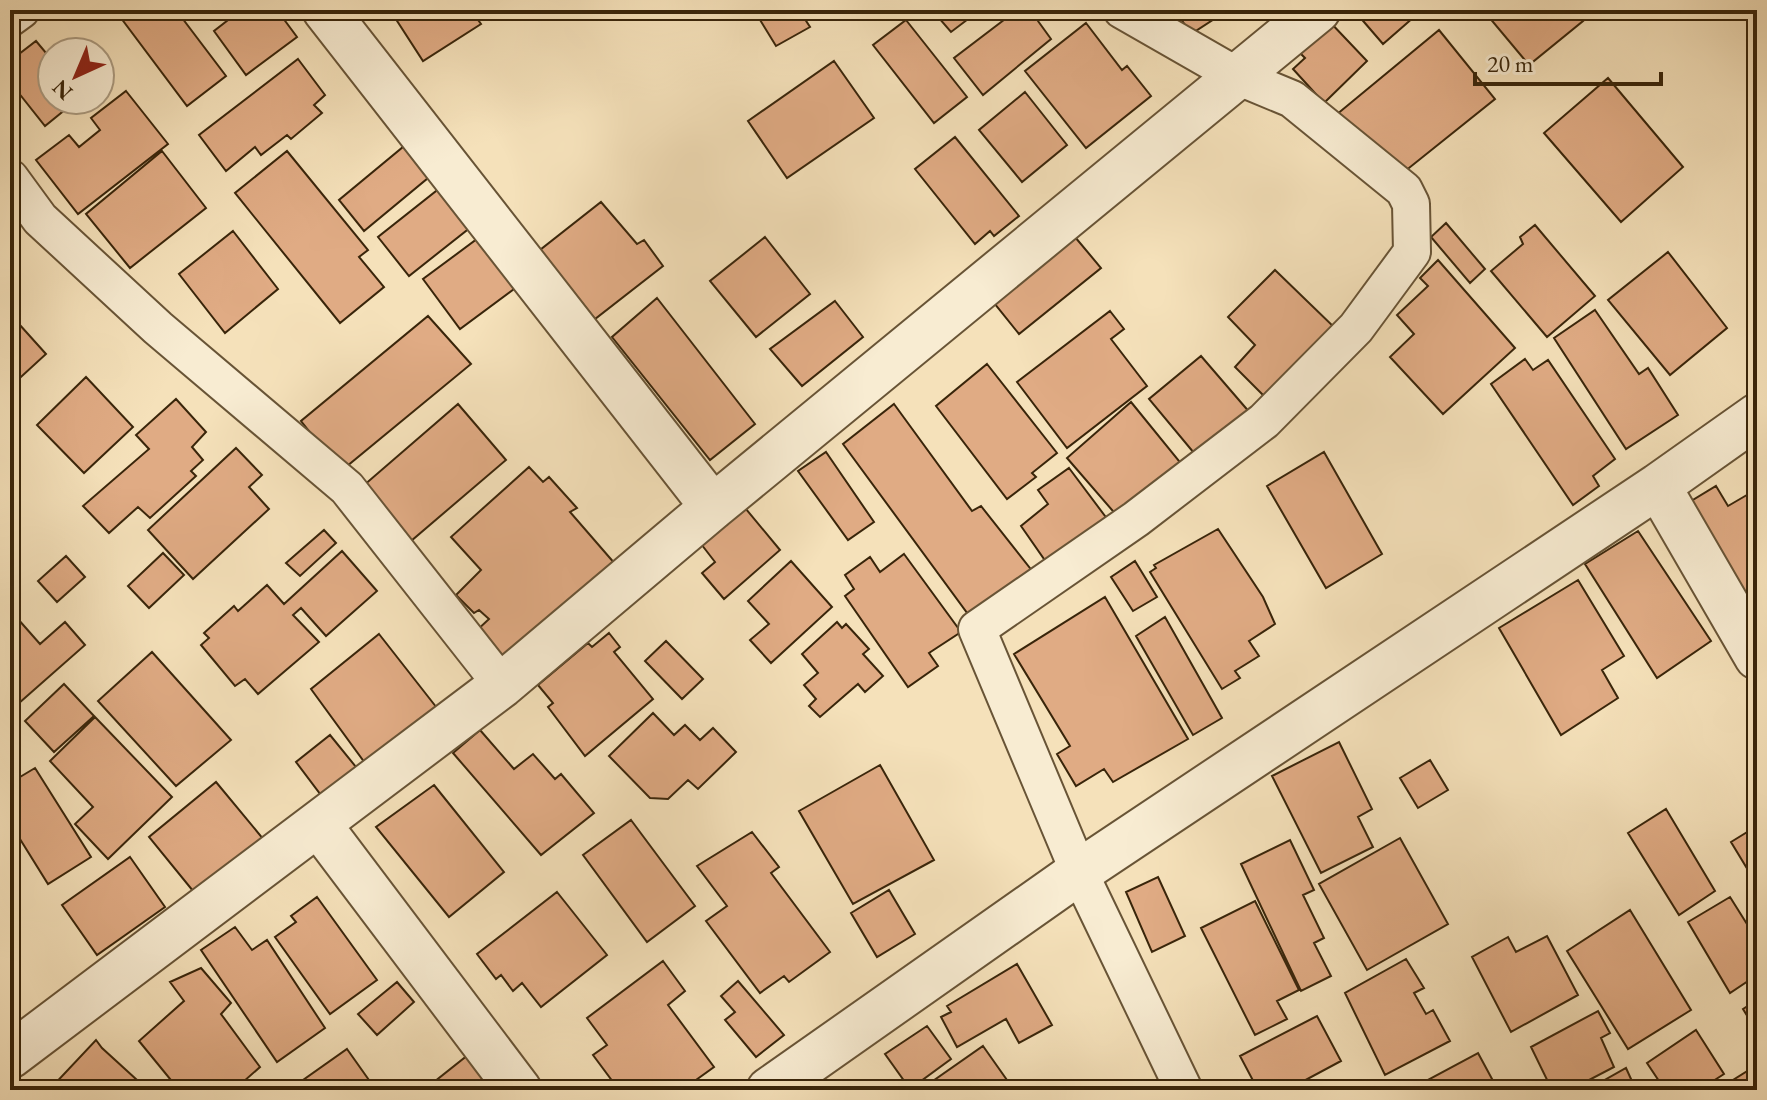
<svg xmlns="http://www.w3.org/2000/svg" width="1767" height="1100" viewBox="0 0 1767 1100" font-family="'EB Garamond',serif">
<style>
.building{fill:#e0ab84;stroke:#39250a;stroke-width:2}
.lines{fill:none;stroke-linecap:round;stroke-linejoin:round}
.service-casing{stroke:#685436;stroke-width:40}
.minor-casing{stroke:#685436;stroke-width:48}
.service{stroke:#f8ecd2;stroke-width:36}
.minor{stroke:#f8ecd2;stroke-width:44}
</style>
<rect width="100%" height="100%" fill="#f5e1ba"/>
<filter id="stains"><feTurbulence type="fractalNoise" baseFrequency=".0025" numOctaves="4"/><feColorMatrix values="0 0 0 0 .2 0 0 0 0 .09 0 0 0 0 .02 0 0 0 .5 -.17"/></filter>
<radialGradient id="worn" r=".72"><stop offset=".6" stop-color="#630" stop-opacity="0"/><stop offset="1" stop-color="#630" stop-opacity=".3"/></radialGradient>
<path class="building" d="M 115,10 L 176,10 L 226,76 L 187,106 Z
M 241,10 L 277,10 L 297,37 L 246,75 L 214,31 Z
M 390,10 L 478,10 L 473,13 L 481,24 L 423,61 Z
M 754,10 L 799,10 L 810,27 L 776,46 Z
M 932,10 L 980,10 L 951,32 Z
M 1017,10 L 1030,10 L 1051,39 L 983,95 L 954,58 Z
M 1175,10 L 1228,10 L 1191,34 Z
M 1364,10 L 1422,10 L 1383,44 L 1358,15 Z
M 1483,10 L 1574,10 L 1583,21 L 1529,65 Z
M 906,20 L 967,97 L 934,123 L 873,45 Z
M 1328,20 L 1367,61 L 1324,103 L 1293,69 L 1305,58 L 1296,49 Z
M 1086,23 L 1122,70 L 1127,66 L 1151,96 L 1086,148 L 1025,71 Z
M 1439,30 L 1495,99 L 1399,176 L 1336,115 Z
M 36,41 L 52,60 L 52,100 L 77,100 L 45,126 L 10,82 L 10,61 Z
M 298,59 L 325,95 L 314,105 L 322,113 L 291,139 L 287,135 L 261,155 L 255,147 L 226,171 L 199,135 Z
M 834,61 L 874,118 L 787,178 L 748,121 Z
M 1608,78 L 1683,167 L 1621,222 L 1544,133 Z
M 126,91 L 168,144 L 78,214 L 36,160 L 69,135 L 79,147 L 100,130 L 91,118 Z
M 1025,92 L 1067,145 L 1022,182 L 979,130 Z
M 955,137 L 1019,216 L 994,236 L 990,231 L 975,244 L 915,169 Z
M 409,142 L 434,173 L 364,231 L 339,200 Z
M 162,151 L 206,208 L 130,268 L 86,214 Z
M 287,151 L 368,250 L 359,257 L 384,287 L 340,323 L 235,193 Z
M 445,184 L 476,223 L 409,276 L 378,237 Z
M 601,202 L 637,244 L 644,240 L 663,266 L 595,319 L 540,250 Z
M 1446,223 L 1485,269 L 1470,283 L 1431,237 Z
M 1535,225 L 1595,296 L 1547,337 L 1491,271 L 1523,244 L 1520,237 Z
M 233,231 L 278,289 L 225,333 L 179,274 Z
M 481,236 L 518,286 L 460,329 L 423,279 Z
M 765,237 L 810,294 L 756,337 L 710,281 Z
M 1075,237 L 1101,268 L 1019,334 L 994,303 Z
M 1668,252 L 1727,328 L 1670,375 L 1608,300 Z
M 1438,260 L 1515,348 L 1443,414 L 1390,357 L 1414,334 L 1397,315 L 1428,286 L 1420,278 Z
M 1275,270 L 1337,330 L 1269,401 L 1235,367 L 1255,345 L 1228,317 Z
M 657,298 L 755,424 L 710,460 L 612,337 Z
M 835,301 L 863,337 L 802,386 L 770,349 Z
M 1595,310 L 1639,374 L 1648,368 L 1678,415 L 1626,449 L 1554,338 Z
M 1110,311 L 1124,329 L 1111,339 L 1147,386 L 1067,448 L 1017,382 Z
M 10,314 L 46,354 L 10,387 Z
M 428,316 L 471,364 L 341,471 L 301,421 Z
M 1201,356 L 1257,421 L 1204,465 L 1149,399 Z
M 1525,359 L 1533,370 L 1548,360 L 1615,459 L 1593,476 L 1599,486 L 1573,505 L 1491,384 Z
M 987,364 L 1057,453 L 1032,473 L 1036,477 L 1007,499 L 936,406 Z
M 86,377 L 133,427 L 84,473 L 37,425 Z
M 176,399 L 206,432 L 192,447 L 203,460 L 191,471 L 196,476 L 150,518 L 138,507 L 109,533 L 83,506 L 149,449 L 136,435 Z
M 1131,402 L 1188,472 L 1125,525 L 1067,458 Z
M 458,404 L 506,460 L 411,541 L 363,486 Z
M 894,404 L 972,511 L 981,506 L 1037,577 L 976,625 L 843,444 Z
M 236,448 L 262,475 L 249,487 L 269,509 L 193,579 L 148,530 Z
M 826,452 L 874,522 L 848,540 L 798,471 Z
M 1324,452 L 1382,554 L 1326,588 L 1267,486 Z
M 529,467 L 543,482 L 549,477 L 577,508 L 570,512 L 616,565 L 503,664 L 475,632 L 489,619 L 479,610 L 474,613 L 456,595 L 481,570 L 451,537 Z
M 1069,468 L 1111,524 L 1051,569 L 1021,526 L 1048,504 L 1038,490 Z
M 1716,486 L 1728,506 L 1752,492 L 1757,500 L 1757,615 L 1678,509 Z
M 741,503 L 780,550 L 724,599 L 702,573 L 715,562 L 698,540 Z
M 1218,529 L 1263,597 L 1275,624 L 1249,641 L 1259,656 L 1235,671 L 1240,678 L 1222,689 L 1150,572 L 1156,568 L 1154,565 Z
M 324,530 L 336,543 L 300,576 L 286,563 Z
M 1638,531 L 1711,641 L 1657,678 L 1585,564 Z
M 342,551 L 377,591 L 326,636 L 301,608 L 293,615 L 319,642 L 258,694 L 245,679 L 235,686 L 201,645 L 209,638 L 204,633 L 234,606 L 238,611 L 267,585 L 284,604 Z
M 163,553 L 184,575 L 149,608 L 128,586 Z
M 904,554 L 961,632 L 929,653 L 938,666 L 908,687 L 845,596 L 854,589 L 845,575 L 870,557 L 880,572 Z
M 66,556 L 85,577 L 57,602 L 38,581 Z
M 791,561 L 832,607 L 771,663 L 750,640 L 769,624 L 748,601 Z
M 1135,561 L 1157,597 L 1133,611 L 1111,577 Z
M 1578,580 L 1624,656 L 1602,670 L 1618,698 L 1561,735 L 1499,628 Z
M 1105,597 L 1188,739 L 1113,782 L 1104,769 L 1076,786 L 1057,754 L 1070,746 L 1014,654 Z
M 10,610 L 40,644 L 65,622 L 85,645 L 10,711 Z
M 1165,617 L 1222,718 L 1193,735 L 1136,636 Z
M 837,622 L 842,628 L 846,624 L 869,649 L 863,654 L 883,676 L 865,692 L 858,684 L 820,717 L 809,706 L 816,699 L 804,685 L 818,673 L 802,654 Z
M 609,633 L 620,647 L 614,652 L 653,699 L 585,756 L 548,707 L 553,703 L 538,685 L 588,643 L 592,647 Z
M 379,634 L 444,717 L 373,774 L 311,689 Z
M 666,641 L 703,679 L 682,699 L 645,661 Z
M 152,652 L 231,740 L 176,786 L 98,701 Z
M 64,684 L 94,716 L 54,752 L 25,721 Z
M 653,713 L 674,735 L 685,725 L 700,740 L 713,728 L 736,752 L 698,789 L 688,780 L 668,799 L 650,798 L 609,756 Z
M 95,717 L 172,797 L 108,859 L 75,824 L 93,807 L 50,761 Z
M 480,730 L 514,769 L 533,754 L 555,779 L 561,774 L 594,813 L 541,855 L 453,753 Z
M 330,735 L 369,783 L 333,811 L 296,762 Z
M 1339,742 L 1372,809 L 1358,817 L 1373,847 L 1321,873 L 1272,776 Z
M 1430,760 L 1448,790 L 1418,808 L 1400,778 Z
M 880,765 L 934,860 L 853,904 L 799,811 Z
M 35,768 L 91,857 L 48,884 L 10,823 L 10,783 Z
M 216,782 L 269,846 L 202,902 L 149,837 Z
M 434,785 L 504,872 L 449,917 L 376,827 Z
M 1666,809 L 1715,891 L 1679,915 L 1628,833 Z
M 631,820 L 695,906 L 647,942 L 583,855 Z
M 1757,826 L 1757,885 L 1731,842 Z
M 752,832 L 779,867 L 771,873 L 830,952 L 789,982 L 784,976 L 760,993 L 706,921 L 727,906 L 697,866 Z
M 1400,838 L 1448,924 L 1367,970 L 1319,884 Z
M 1290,840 L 1314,890 L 1303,895 L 1324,938 L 1314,943 L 1331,976 L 1301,991 L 1241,864 Z
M 130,857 L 165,907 L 97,955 L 62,905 Z
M 1158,877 L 1185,936 L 1152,952 L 1126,892 Z
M 889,890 L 915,934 L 877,957 L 851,913 Z
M 557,892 L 607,955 L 541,1007 L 522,983 L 513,991 L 501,975 L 496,979 L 477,954 Z
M 317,897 L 377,980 L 330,1014 L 275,937 L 296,922 L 291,916 Z
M 1730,897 L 1757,940 L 1757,975 L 1730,993 L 1688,922 Z
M 1255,901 L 1299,990 L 1277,1001 L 1287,1019 L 1255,1035 L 1201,928 Z
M 1630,910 L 1691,1010 L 1628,1049 L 1567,951 Z
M 235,927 L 252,950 L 267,940 L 325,1028 L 277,1062 L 201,950 Z
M 1547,936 L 1578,995 L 1511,1032 L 1472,957 L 1508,937 L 1516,952 Z
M 1406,959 L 1424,988 L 1414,993 L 1426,1014 L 1433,1010 L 1450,1041 L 1385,1075 L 1345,993 Z
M 663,961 L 685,991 L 668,1005 L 714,1067 L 682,1090 L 619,1090 L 593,1055 L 607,1045 L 587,1018 Z
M 1017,964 L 1052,1025 L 1019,1043 L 1006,1019 L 957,1047 L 941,1017 L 951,1012 L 947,1006 Z
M 201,968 L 231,1003 L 221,1014 L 260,1067 L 234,1090 L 179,1090 L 139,1041 L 184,1001 L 170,982 Z
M 738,981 L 784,1035 L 756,1057 L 725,1020 L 735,1012 L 721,996 Z
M 397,982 L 414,1002 L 377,1035 L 358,1014 Z
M 1757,1000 L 1757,1032 L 1743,1009 Z
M 1598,1011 L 1610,1033 L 1601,1038 L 1614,1067 L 1570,1090 L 1552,1090 L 1531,1047 Z
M 1317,1016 L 1341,1061 L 1287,1090 L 1258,1090 L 1240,1056 Z
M 927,1026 L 951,1059 L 910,1089 L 885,1054 Z
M 1696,1030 L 1724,1074 L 1699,1090 L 1665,1090 L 1647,1063 Z
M 96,1040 L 102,1048 L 148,1090 L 49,1090 Z
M 983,1046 L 1014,1090 L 920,1090 Z
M 347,1049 L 376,1090 L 300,1090 L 296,1085 Z
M 473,1051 L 490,1073 L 469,1090 L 440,1090 L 434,1082 Z
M 1478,1053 L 1498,1090 L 1422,1090 L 1422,1083 Z
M 1626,1068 L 1636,1090 L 1587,1090 Z
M 1749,1070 L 1757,1090 L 1717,1090 Z"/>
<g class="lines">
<defs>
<path id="service" d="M 1122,10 L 1239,77 L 1292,99 L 1404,190 L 1411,204 L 1412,252 L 1356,328 L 1264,421 L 1136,519 L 977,629 L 1079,872 L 1184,1090
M 10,18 L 21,10
M 10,178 L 40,219 L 158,328 L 347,488 L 502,685"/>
<path id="minor" d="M 325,10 L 713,507
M 1658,486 L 1757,657
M 319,825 L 519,1090
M 10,1056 L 502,685 L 713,507 L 1318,10
M 769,1090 L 1079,872 L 1658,486 L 1757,416"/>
</defs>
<use href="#service" class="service-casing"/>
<use href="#minor" class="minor-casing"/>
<use href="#service" class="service"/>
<use href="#minor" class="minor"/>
</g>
<rect width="1767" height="1100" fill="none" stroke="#f5e1ba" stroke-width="40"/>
<rect x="12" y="12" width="1743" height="1076" fill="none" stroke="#39250a" stroke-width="4"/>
<rect x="20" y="20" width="1727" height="1060" fill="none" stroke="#39250a" stroke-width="2"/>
<g transform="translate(76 76) rotate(224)"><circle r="38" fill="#f8ecd2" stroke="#ac9c82" stroke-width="2"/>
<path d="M0-6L14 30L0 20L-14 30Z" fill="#8f2418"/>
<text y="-12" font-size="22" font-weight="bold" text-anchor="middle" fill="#39250a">N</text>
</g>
<path d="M1475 72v12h186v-12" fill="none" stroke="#39250a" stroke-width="4"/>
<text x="1487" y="72" font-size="24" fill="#39250a" stroke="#f8ecd2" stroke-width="6" paint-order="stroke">20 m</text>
<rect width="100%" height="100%" filter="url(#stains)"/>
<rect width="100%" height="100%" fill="url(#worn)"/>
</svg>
